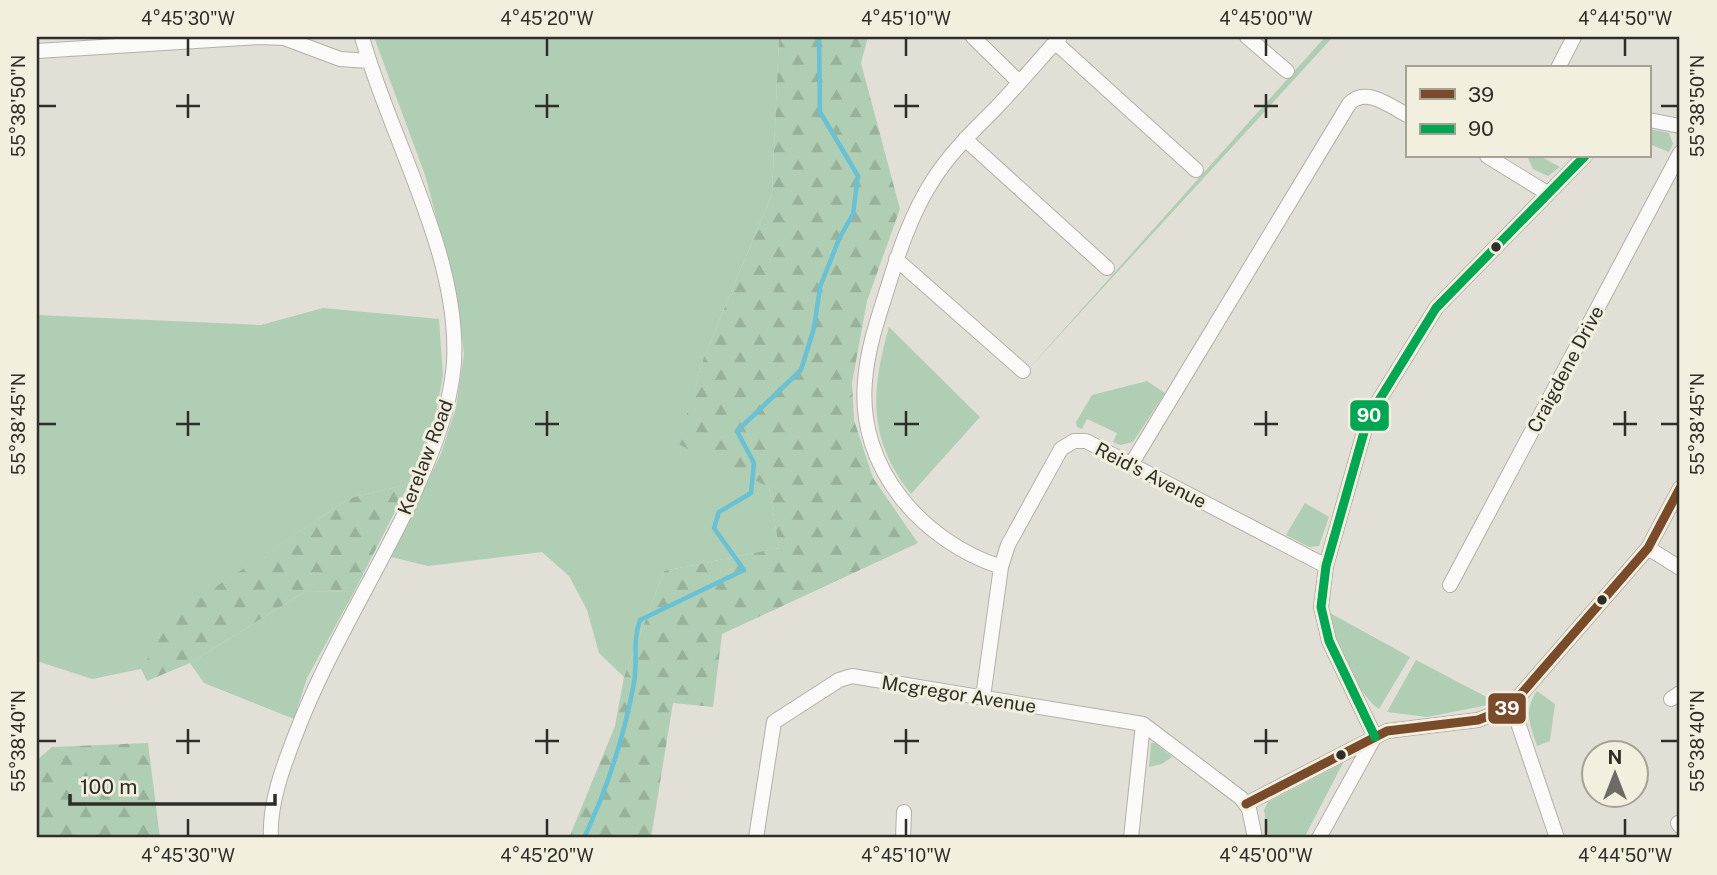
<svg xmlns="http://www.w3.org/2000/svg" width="1717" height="875" viewBox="0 0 1717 875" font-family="'Public Sans',sans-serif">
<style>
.green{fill:#b0ceb3}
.forest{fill:url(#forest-firs)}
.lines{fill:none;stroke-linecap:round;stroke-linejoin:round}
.stream{stroke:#68c1d5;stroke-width:4.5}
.minor-casing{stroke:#b2b0a9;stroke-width:16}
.minor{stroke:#fbfaf9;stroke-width:14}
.bus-1-casing{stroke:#f3efdf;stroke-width:14}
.bus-2-casing{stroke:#f3efdf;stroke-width:14}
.bus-1{stroke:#7a4b2a;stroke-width:9}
.bus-2{stroke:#00a651;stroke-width:9}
.ticks{fill:none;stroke:#2f2d27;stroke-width:2.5}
.bus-dot{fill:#2f2d27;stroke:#f3efdf;stroke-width:2.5}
.labels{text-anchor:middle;stroke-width:6;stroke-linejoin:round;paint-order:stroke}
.street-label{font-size:19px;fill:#2f2d27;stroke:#f3efdf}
.line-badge{stroke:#f3efdf;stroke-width:2.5}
.badge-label{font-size:19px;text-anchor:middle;font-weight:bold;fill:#fff}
.neatline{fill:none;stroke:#2f2d27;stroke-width:2.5}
.ticks-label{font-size:18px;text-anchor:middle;fill:#2f2d27}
</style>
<defs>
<pattern id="forest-firs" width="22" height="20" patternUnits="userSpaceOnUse" patternTransform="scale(1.75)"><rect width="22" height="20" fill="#b0ceb3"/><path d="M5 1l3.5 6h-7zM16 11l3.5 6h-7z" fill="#98b19a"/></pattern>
</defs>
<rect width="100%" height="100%" fill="#e2dfd7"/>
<path class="green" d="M 374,37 L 779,37 L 772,194 L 704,357 L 679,443 L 769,487 L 779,548 L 664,571 L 624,677 L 599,653 L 587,610 L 569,576 L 542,552 L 428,566 L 391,557 L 441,454 L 456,408 L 464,354 L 457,295 L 425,175 Z
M 1325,37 L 1333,37 L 1023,375 Z
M 1649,129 L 1669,133 L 1673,144 L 1669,152 L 1649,144 Z
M 1527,156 L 1540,156 L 1560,167 L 1548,176 L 1533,169 Z
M 323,308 L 439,319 L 443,376 L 434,422 L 409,484 L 350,498 L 177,613 L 141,669 L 92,679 L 37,661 L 37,315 L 261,325 Z
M 889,327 L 980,417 L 911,494 C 867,438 871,391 889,327 Z
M 1147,381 L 1165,393 L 1133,442 L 1120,445 L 1113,442 L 1117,433 L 1087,419 L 1082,429 L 1077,427 L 1076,422 L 1092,395 Z
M 1305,503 L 1329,517 L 1319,546 L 1309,547 L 1286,535 Z
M 306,591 L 354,592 L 307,678 L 294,719 L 204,683 L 190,663 Z
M 1330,613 L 1410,657 L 1379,709 C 1357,694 1333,639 1330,613 Z
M 1416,660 L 1498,703 L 1427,717 L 1387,712 Z
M 1537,691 L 1555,704 L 1550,741 L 1537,746 C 1530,724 1523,711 1537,691 Z
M 1151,743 L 1155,743 L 1172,757 L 1162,764 L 1149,767 Z
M 1343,763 L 1304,838 L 1268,838 L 1264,810 L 1268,802 Z"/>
<path class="forest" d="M 779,37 L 868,37 L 861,63 L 900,209 L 867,301 L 852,383 L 854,420 L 873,478 L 918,543 L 722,634 L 713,707 L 673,703 L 651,838 L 569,838 L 615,726 L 624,677 L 664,571 L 779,548 L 769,487 L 678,444 L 704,357 L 772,194 Z
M 409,484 L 354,592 L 306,591 L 190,663 L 147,681 L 141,669 L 176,613 L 350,498 Z
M 148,743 L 160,838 L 37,838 L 37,760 L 52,747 Z"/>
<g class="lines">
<path class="stream" d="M 584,838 C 607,789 624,737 634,683 C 638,660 632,643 640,620 L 744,570 L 714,528 L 719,512 L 751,493 L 754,463 L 737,431 L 801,370 L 814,328 L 820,287 L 839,239 L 853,214 L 858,176 L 820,112 L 819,37"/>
<defs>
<path id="minor" d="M 973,37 L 1019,82
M 1247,37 L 1287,71
M 1055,42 L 1196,170
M 37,51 L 259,37 L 284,38 L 340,59 L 369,61
M 1558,68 L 1574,37
M 1649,120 L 1680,126
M 965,139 L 1107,268
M 1487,156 L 1547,193
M 896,259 L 1023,371
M 1132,463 L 1349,104 C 1365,86 1390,106 1407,115
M 1648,548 L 1680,568
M 1001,567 C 922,541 857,468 865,381 C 867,351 877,321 886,293 C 898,254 911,214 933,180 C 950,153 974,130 996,108 C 1018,85 1039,60 1060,37
M 1450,585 L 1680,153
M 983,697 L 1001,567 L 1008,545 L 1061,449 L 1074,441 L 1086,441 L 1326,566
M 1671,699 L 1680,693
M 1509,708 L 1517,720 L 1557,838
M 1375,737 L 1329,641 L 1321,607 L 1326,566 L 1368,418 L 1436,308 L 1585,156
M 1246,804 L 1387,731 L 1478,720 L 1509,708 L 1648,548 L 1680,488
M 1678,823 L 1680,826
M 903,837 L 904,812
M 271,838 C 269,804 283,767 295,736 C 324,659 367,590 403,517 C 426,468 450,416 454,362 C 460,254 390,139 362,37
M 756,838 L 774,722 L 839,680 L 852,676 L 1143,724 L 1241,798 L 1249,809 L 1255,838
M 1131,838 L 1143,724
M 1319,838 L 1374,738"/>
</defs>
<use href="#minor" class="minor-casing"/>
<use href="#minor" class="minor"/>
<defs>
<path id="bus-1" d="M 1246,804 L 1387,731 L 1478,720 L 1509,708 L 1648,548 L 1680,488"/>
<path id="bus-2" d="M 1375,737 L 1329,641 L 1321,607 L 1326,566 L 1368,418 L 1436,308 L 1585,156"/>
</defs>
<use href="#bus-1" class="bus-1-casing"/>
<use href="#bus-2" class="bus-2-casing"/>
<use href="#bus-1" class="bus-1"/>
<use href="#bus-2" class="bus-2"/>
</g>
<path class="ticks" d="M 188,38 L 188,56M 547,38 L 547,56M 906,38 L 906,56M 1266,38 L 1266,56M 1625,38 L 1625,56M 188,94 L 188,118M 547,94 L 547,118M 906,94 L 906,118M 1266,94 L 1266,118M 38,106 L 56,106M 176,106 L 200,106M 535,106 L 559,106M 894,106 L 919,106M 1254,106 L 1278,106M 1661,106 L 1678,106M 188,411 L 188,436M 547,411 L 547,436M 906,411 L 906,436M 1266,411 L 1266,436M 1625,411 L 1625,436M 38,424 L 56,424M 176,424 L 200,424M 535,424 L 559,424M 894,424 L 919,424M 1254,424 L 1278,424M 1613,424 L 1637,424M 1661,424 L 1678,424M 188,729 L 188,754M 547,729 L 547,754M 906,729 L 906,754M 1266,729 L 1266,754M 38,741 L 56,741M 176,741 L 200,741M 535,741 L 559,741M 894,741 L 919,741M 1254,741 L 1278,741M 1661,741 L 1678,741M 188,819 L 188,836M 547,819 L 547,836M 906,819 L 906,836M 1266,819 L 1266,836M 1625,819 L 1625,836"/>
<g class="bus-dot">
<circle cx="1496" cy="247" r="6"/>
<circle cx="1602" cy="600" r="6"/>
<circle cx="1341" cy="755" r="6"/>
</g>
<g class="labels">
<g class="street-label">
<text transform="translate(1565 369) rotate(-62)" y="7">Craigdene Drive</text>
<text transform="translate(425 457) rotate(-69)" y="7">Kerelaw Road</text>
<text transform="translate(1151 475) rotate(27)" y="7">Reid's Avenue</text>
<text transform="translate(959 694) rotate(9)" y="7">Mcgregor Avenue</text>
</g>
</g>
<g class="line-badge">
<rect x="1349" y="399" width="41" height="33" rx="7" fill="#00a651"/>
<rect x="1487" y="692" width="40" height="33" rx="7" fill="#7a4b2a"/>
</g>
<g class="badge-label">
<text x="1369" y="422">90</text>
<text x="1507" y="715">39</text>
</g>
<rect width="1717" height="875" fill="none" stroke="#f3efdf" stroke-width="77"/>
<rect x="1406" y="66" width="245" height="91" fill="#f3efdf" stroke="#a5a195" stroke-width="2"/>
<rect x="1420" y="89" width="35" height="10" fill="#7a4b2a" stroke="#a5a195" stroke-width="2"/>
<text x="1468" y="102" font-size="21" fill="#2f2d27">39</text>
<rect x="1420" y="124" width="35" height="10" fill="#00a651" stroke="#a5a195" stroke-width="2"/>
<text x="1468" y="136" font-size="21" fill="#2f2d27">90</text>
<g transform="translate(1615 774)"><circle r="33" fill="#f3efdf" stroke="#a5a195" stroke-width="2"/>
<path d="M0-5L12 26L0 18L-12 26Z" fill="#6e6b65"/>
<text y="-10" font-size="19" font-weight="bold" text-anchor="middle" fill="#2f2d27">N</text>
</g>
<path d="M70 794v10h205v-10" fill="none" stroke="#2f2d27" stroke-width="3.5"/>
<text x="80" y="794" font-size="21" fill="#2f2d27" stroke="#f3efdf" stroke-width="5" paint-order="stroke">100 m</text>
<rect x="38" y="38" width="1640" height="798" class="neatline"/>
<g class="ticks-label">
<text x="188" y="25">4°45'30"W</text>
<text x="547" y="25">4°45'20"W</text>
<text x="906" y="25">4°45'10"W</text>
<text x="1266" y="25">4°45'00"W</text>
<text x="1625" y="25">4°44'50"W</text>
<text transform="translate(19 106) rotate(-90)" y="6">55°38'50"N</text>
<text transform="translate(1698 106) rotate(-90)" y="6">55°38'50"N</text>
<text transform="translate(19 424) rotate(-90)" y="6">55°38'45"N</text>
<text transform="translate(1698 424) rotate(-90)" y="6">55°38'45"N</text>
<text transform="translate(19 741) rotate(-90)" y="6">55°38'40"N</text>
<text transform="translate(1698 741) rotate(-90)" y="6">55°38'40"N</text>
<text x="188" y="862">4°45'30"W</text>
<text x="547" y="862">4°45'20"W</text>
<text x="906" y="862">4°45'10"W</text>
<text x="1266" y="862">4°45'00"W</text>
<text x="1625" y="862">4°44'50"W</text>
</g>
</svg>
